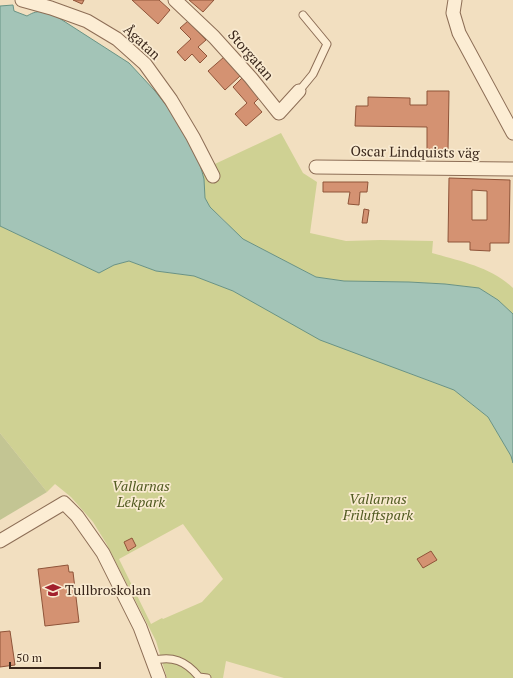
<svg xmlns="http://www.w3.org/2000/svg" width="513" height="678" viewBox="0 0 513 678" font-family="'PT Serif',serif">
<style>
.green{fill:#cfd193;fill-rule:evenodd}
.cemetery{fill:#c3c593}
.water{fill:#a3c4b7;stroke:#699385}
.building{fill:#d49272;stroke:#8f5439;fill-rule:evenodd}
.lines{fill:none;stroke-linecap:round;stroke-linejoin:round}
.lane-casing{stroke:#8d6e56;stroke-width:9}
.street-casing{stroke:#8d6e56;stroke-width:15}
.lane{stroke:#fcedd4;stroke-width:7}
.street{stroke:#fcedd4;stroke-width:13}
.labels{text-anchor:middle;stroke-width:3.5;stroke-linejoin:round;paint-order:stroke}
.street-label{font-size:14px;fill:#3b281c;stroke:#f9ead0}
.park-label{font-size:14px;font-style:italic;fill:#505a20;stroke:#f9ead0}
.poi-label{font-size:14px;fill:#3b281c;stroke:#f9ead0;text-anchor:start}
</style>
<rect width="100%" height="100%" fill="#f2dfc0"/>
<path class="green" d="M 281,133 L 303,173 L 317,182 L 310,233 L 346,241 L 380,240 L 433,241 L 432,253 C 460,261 491,267 513,288 L 513,314 L 498,300 L 479,288 L 445,284 L 409,282 L 344,281 L 316,277 L 243,239 L 231,228 L 224,220 L 210,207 L 205,198 L 204,179 L 202,170 Z
M 0,226 L 99,273 L 114,265 L 129,261 L 156,271 L 194,276 L 233,291 L 408,373 L 454,390 L 488,417 L 511,456 L 513,463 L 513,678 L 284,678 L 226,661 L 223,678 L 167,678 L 156,641 L 106,543 L 93,522 L 71,497 L 55,484 L 47,492 L 0,433 ZM 183,524 L 223,579 L 202,602 L 163,619 L 162,618 L 151,624 L 119,559 Z"/>
<path class="cemetery" d="M 0,433 L 47,492 L 0,520 Z"/>
<path class="water" d="M 13,5 L 14,11 L 27,16 C 40,8 46,12 59,18 L 129,63 L 155,91 L 180,123 L 198,157 L 204,179 L 205,198 L 210,207 L 243,239 L 316,277 L 344,281 L 409,282 L 445,284 L 479,288 L 498,300 L 513,314 L 513,463 L 511,456 L 488,417 L 454,390 L 320,340 L 233,291 L 194,276 L 156,271 L 129,261 L 114,265 L 99,273 L 0,226 L 0,6 Z"/>
<path class="building" d="M 73,0 L 84,0 L 82,4 Z
M 132,0 L 159,0 L 170,10 L 158,24 Z
M 189,0 L 214,0 L 203,12 Z
M 188,21 L 206,40 L 198,47 L 207,56 L 200,63 L 192,54 L 185,61 L 177,52 L 191,39 L 180,28 Z
M 224,57 L 240,76 L 225,90 L 208,71 Z
M 242,78 L 260,97 L 254,103 L 262,112 L 246,126 L 235,114 L 247,103 L 233,87 Z
M 427,91 L 449,91 L 448,150 L 427,150 L 427,127 L 355,126 L 356,106 L 368,106 L 368,97 L 410,98 L 410,105 L 427,105 Z
M 449,178 L 510,180 L 509,243 L 490,243 L 490,251 L 470,250 L 470,242 L 448,242 ZM 472,190 L 487,191 L 487,220 L 472,220 Z
M 323,182 L 368,182 L 367,192 L 360,192 L 359,205 L 348,204 L 350,192 L 323,192 Z
M 364,209 L 369,210 L 367,223 L 362,223 Z
M 132,538 L 136,546 L 128,551 L 124,542 Z
M 431,551 L 437,560 L 423,568 L 417,559 Z
M 68,565 L 69,572 L 73,572 L 79,622 L 45,626 L 38,569 Z
M 10,631 L 15,665 L 0,667 L 0,632 Z"/>
<g class="lines">
<defs>
<path id="lane" d="M 299,91 L 313,74 L 327,44 L 303,15
M 152,661 C 172,655 186,661 199,677 L 207,678"/>
<path id="street" d="M 22,0 L 51,8 L 87,21 L 117,39 L 145,64 L 171,100 L 193,137 L 213,176
M 175,0 L 214,37 L 251,78 L 279,113 L 299,91
M 455,0 L 453,13 L 459,33 L 513,133
M 316,167 L 513,169
M 0,541 L 64,503 L 77,516 L 103,553 L 140,627 L 159,678"/>
</defs>
<use href="#lane" class="lane-casing"/>
<use href="#street" class="street-casing"/>
<use href="#lane" class="lane"/>
<use href="#street" class="street"/>
</g>
<defs>
<symbol id="school-bare" viewBox="-9 -9 18 18"><path d="M0-5L7-2L0 1L-7-2ZM-4 1L0 2.5L4 1V4Q0 6-4 4Z" fill="#a2202c" stroke="#f9ead0" stroke-width="2.5" paint-order="stroke"/></symbol>
</defs>
<g fill-rule="evenodd">
<use href="#school-bare" x="42" y="579" width="22" height="22"/>
</g>
<g class="labels">
<g class="street-label">
<text transform="translate(142 42) rotate(43)" y="5">Ågatan</text>
<text transform="translate(251 55) rotate(49)" y="5">Storgatan</text>
<text transform="translate(415 152) rotate(1)" y="5">Oscar Lindquists väg</text>
</g>
<g class="park-label">
<text x="141" y="491">Vallarnas<tspan x="141" dy="16">Lekpark</tspan></text>
<text x="378" y="504">Vallarnas<tspan x="378" dy="16">Friluftspark</tspan></text>
</g>
<g class="poi-label">
<text x="65" y="595">Tullbroskolan</text>
</g>
</g>
<path d="M10 662v6h90v-6" fill="none" stroke="#3b281c" stroke-width="2"/>
<text x="16" y="662" font-size="12" fill="#3b281c" stroke="#f9ead0" stroke-width="3" paint-order="stroke">50 m</text>
</svg>
